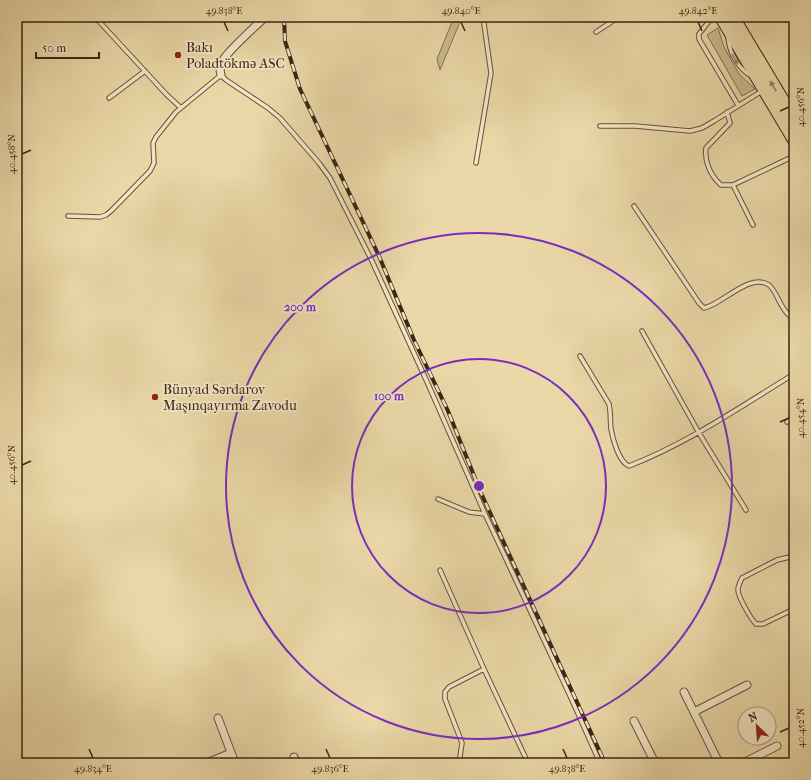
<svg xmlns="http://www.w3.org/2000/svg" width="811" height="780" viewBox="0 0 811 780" font-family="'IM FELL French Canon',serif">
<style>
.green{fill:#cdba8f;stroke:#847052}
.lines{fill:none;stroke-linecap:round;stroke-linejoin:round}
.lane-casing{stroke:#67523a;stroke-width:5.5}
.street-casing{stroke:#67523a;stroke-width:9}
.primary-casing{stroke:#3b2515;stroke-width:14}
.lane{stroke:#f2e6c6;stroke-width:3.5}
.street{stroke:#f2e6c6;stroke-width:7}
.primary{stroke:#ebd8a8;stroke-width:12}
.rail-casing{stroke:#3b2515;stroke-width:4}
.rail{stroke:#f2e6c6;stroke-width:2.5;stroke-dasharray:8;stroke-linecap:butt}
.oneway{fill:#96866e}
.oneway2{fill:#937e5e}
.ticks{fill:none;stroke:#3b2515;stroke-width:1.5}
.ring{fill:none;stroke:#7b2cbf;stroke-width:2}
.poi-dot{fill:#8f2418;stroke:#f2e6c6;stroke-width:1.5}
.labels{text-anchor:middle;stroke-width:3.5;stroke-linejoin:round;paint-order:stroke}
.poi-label{font-size:14px;fill:#3b2515;stroke:#f2e6c6;text-anchor:start}
.centre{fill:#7b2cbf;stroke:#f2e6c6;stroke-width:2}
.ring-label{font-size:12px;text-anchor:middle;font-weight:bold;fill:#7b2cbf;stroke:#f2e6c6;stroke-width:3.5;stroke-linejoin:round;paint-order:stroke}
.neatline{fill:none;stroke:#3b2515;stroke-width:1.5}
.ticks-label{font-size:10px;text-anchor:middle;fill:#3b2515}
</style>
<rect width="100%" height="100%" fill="#ebd8a8"/>
<filter id="stains"><feTurbulence type="fractalNoise" baseFrequency=".005" numOctaves="4"/><feColorMatrix values="0 0 0 0 .2 0 0 0 0 .09 0 0 0 0 .02 0 0 0 .5 -.17"/></filter>
<radialGradient id="worn" r=".72"><stop offset=".6" stop-color="#630" stop-opacity="0"/><stop offset="1" stop-color="#630" stop-opacity=".3"/></radialGradient>
<path class="green" d="M 454,17 L 462,17 L 440,70 L 437,59 Z
M 718,28 L 724,47 L 739,74 L 755,89 L 742,96 L 707,35 Z"/>
<g class="lines">
<defs>
<path id="lane" d="M 95,17 L 166,94 L 181,108
M 709,17 L 710,20 L 699,34 L 699,39 L 738,105
M 596,32 L 619,17
M 728,37 C 729,53 739,70 753,77
M 109,98 L 145,71
M 727,112 L 730,123 L 706,148 C 704,162 711,176 721,185 L 733,185
M 600,126 L 635,126 L 690,131 L 702,128 L 714,121 L 762,91
M 476,163 L 491,73 L 483,17
M 634,206 L 699,303 L 704,308 C 722,305 749,272 769,285 C 775,290 778,300 782,306 C 785,312 790,316 794,321
M 68,216 L 100,217 L 106,215 L 111,211 L 150,171 L 154,163 L 153,143 L 156,137 L 176,112 L 221,75 L 226,80 L 268,108 L 280,118 L 319,163 L 330,178 L 372,261 L 428,384 L 485,514 L 572,700 L 600,763
M 753,225 L 733,185 L 794,156
M 642,331 L 699,433 L 746,510
M 580,356 L 609,404 C 611,413 610,421 611,429 C 613,440 619,462 629,466 C 688,443 740,407 794,374
M 787,422 L 794,417
M 438,499 L 469,512 L 485,514
M 794,556 L 777,560 L 742,578 C 740,582 738,586 738,590 C 738,597 751,619 756,624 L 763,624 L 794,609
M 440,570 L 484,669 L 528,763
M 459,763 L 462,743 L 445,699 L 445,692 L 449,687 L 484,669"/>
<path id="street" d="M 221,75 C 220,71 219,67 221,63 C 228,50 254,28 265,17
M 684,692 L 719,763
M 694,712 L 747,685
M 218,718 L 235,763
M 634,721 L 655,763
M 294,757 L 296,763
M 207,763 L 231,753
M 743,763 L 777,746"/>
<path id="primary" d="M 721,17 L 794,140
M 733,17 L 794,119"/>
</defs>
<use href="#lane" class="lane-casing"/>
<use href="#street" class="street-casing"/>
<use href="#primary" class="primary-casing"/>
<use href="#lane" class="lane"/>
<use href="#street" class="street"/>
<use href="#primary" class="primary"/>
<defs>
<path id="rail" d="M 284,17 L 285,41 L 300,89 L 379,256 L 414,340 L 448,411 L 481,493 L 605,763"/>
</defs>
<use href="#rail" class="rail-casing"/>
<use href="#rail" class="rail"/>
</g>
<defs><path id="oneway-solid" d="M-6-.8H1V-3.2L6.5 0L1 3.2V.8H-6Z"/></defs>
<use class="oneway" href="#oneway-solid" transform="translate(735 59) rotate(60)"/>
<use class="oneway2" href="#oneway-solid" transform="translate(773 86) rotate(-121)"/>
<path class="ticks" d="M 224,22 L 228,31M 461,22 L 465,31M 698,22 L 702,31M 780,111 L 789,107M 22,154 L 31,150M 780,422 L 789,418M 22,465 L 31,461M 780,732 L 789,728M 89,749 L 93,758M 326,749 L 330,758M 563,749 L 567,758"/>
<g class="ring">
<circle cx="479" cy="486" r="127"/>
<circle cx="479" cy="486" r="253"/>
</g>
<g class="poi-dot">
<circle cx="178" cy="55" r="4"/>
<circle cx="155" cy="397" r="4"/>
</g>
<g class="labels">
<g class="poi-label">
<text x="186" y="52">Bakı<tspan x="186" dy="16">Poladtökmə ASC</tspan></text>
<text x="163" y="394">Bünyad Sərdarov<tspan x="163" dy="16">Maşınqayırma Zavodu</tspan></text>
</g>
</g>
<circle cx="479" cy="486" r="6" class="centre"/>
<g class="ring-label">
<text x="300" y="311">200 m</text>
<text x="389" y="400">100 m</text>
</g>
<rect width="811" height="780" fill="none" stroke="#ebd8a8" stroke-width="44"/>
<g transform="translate(757 726) rotate(335)"><circle r="19" fill="#f2e6c6" stroke="#a9997f"/>
<path d="M0-3L7 15L0 10L-7 15Z" fill="#8f2418"/>
<text y="-6" font-size="11" font-weight="bold" text-anchor="middle" fill="#3b2515">N</text>
</g>
<path d="M36 52v6h63v-6" fill="none" stroke="#3b2515" stroke-width="2"/>
<text x="42" y="52" font-size="12" fill="#3b2515" stroke="#f2e6c6" stroke-width="3" paint-order="stroke">50 m</text>
<rect x="22" y="22" width="767" height="736" class="neatline"/>
<g class="ticks-label">
<text x="224" y="14">49.838°E</text>
<text x="461" y="14">49.840°E</text>
<text x="698" y="14">49.842°E</text>
<text transform="translate(800 107) rotate(-90)" y="4">40.456°N</text>
<text transform="translate(11 154) rotate(-90)" y="4">40.458°N</text>
<text transform="translate(800 418) rotate(-90)" y="4">40.454°N</text>
<text transform="translate(11 465) rotate(-90)" y="4">40.456°N</text>
<text transform="translate(800 728) rotate(-90)" y="4">40.452°N</text>
<text x="93" y="772">49.834°E</text>
<text x="330" y="772">49.836°E</text>
<text x="567" y="772">49.838°E</text>
</g>
<rect width="100%" height="100%" filter="url(#stains)"/>
<rect width="100%" height="100%" fill="url(#worn)"/>
</svg>
